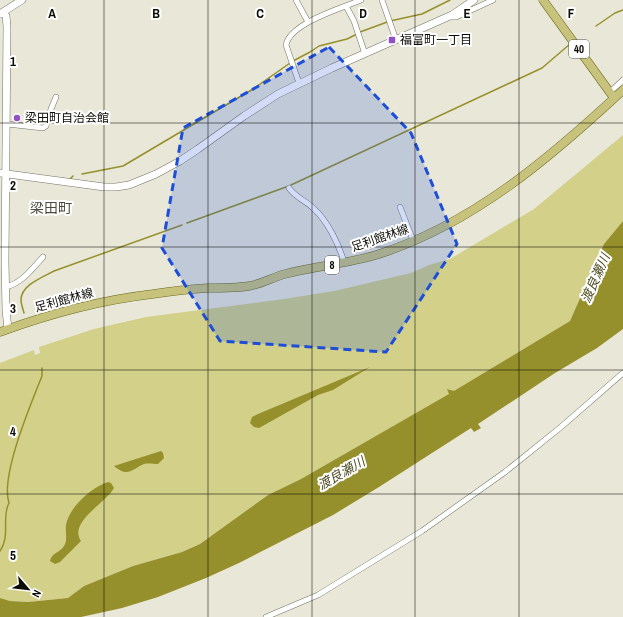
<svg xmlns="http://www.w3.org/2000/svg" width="623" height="617" viewBox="0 0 623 617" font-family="'Archivo Narrow','Noto Sans JP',sans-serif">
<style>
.green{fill:#d2d089}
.water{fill:#95902b}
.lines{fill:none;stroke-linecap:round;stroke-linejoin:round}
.stream{stroke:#95902b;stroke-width:1.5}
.street-casing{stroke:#727264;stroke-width:6}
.secondary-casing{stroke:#727264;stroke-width:8}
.primary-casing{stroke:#6d691c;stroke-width:9}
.street{stroke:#fff;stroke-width:5}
.secondary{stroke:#fff;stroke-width:7}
.primary{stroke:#c7c37d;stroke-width:8}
.marked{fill:#1d4ed8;fill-opacity:0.2;stroke:#1d4ed8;stroke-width:3;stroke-dasharray:8 5;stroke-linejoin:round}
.grid{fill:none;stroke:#0c0c07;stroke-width:1;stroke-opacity:0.55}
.poi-dot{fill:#9150c5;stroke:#fff;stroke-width:1.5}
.labels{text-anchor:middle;stroke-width:4;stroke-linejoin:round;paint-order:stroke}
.shield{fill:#fff;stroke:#555551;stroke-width:1}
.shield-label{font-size:11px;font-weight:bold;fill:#0c0c07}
.poi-label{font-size:12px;fill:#0c0c07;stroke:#fff;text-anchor:start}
.street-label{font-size:12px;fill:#0c0c07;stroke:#fff}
.water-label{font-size:13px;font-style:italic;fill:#4d4b22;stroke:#fff}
.quarter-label{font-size:14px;fill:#4a4a3d;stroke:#fff}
.grid-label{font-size:13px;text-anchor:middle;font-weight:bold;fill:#0c0c07;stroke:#fff;stroke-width:4;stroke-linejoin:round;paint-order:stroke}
</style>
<rect width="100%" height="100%" fill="#e9e8d8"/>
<path class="green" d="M 623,135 L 623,221 L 604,244 L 570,321 L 454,392 L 448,389 L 450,394 L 301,479 L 268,495 L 200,544 L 182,552 L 133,566 L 84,586 L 68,598 L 28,602 L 10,601 L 0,598 L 0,363 L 34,350 L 35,355 L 40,353 L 39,347 L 94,329 L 146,317 L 284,299 L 334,291 L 411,273 L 429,265 L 450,259 L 534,209 Z"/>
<path class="water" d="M 623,221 L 623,329 L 597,348 L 555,373 L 478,424 L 481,428 L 474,432 L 471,428 L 379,487 L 333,515 L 239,563 L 206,578 L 158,597 L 122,608 L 81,617 L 0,617 L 0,598 L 10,601 L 28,602 L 68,598 L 84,586 L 133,566 L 182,552 L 200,544 L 268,495 L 301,479 L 449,394 L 447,389 L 454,391 L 570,321 L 604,244 Z
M 370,367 L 333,390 L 318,395 L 259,428 L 254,427 L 250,423 L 252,417 L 258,414 Z
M 161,451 L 163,453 L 164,458 L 158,464 C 154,464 148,463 144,464 C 132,469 128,478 114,466 Z
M 108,482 L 111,483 L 114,488 C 106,503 68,522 81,541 L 60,562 L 55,564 L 50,561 C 52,552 60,553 64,546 C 68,540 65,531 66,525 C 69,507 92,487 108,482 Z"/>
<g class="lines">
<path class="stream" d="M 596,26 L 615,13 L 623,10
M 360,32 L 390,21 L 422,14 L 450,0
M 293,61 L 310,52 L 319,46 L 347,39 L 357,34
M 82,174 L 123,166 L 253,89 L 290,63
M 70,179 L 73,176
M 291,185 L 542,68 L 570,44
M 187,223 L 286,187
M 24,313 C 23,309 21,304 21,300 C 21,285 43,277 54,271 L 182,225
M 0,551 C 11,535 1,517 9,503 C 0,476 31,404 42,376 L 42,368"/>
<defs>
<path id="street" d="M 296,0 L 308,22
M 382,0 L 396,40
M 346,6 L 354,21 L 365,54
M 452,15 L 452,17 L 456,17 L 493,0
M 299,83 L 286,45 C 290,23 342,8 361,0
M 610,92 L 623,80
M 7,124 L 43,128 L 46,126 L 51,109 L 56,97
M 289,188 C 295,197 306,201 313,208 C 328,221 339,245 344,262
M 400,207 L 413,240
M 6,287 C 22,283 32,269 43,257
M 266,617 L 318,595 L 422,531 L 505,472 L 561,427 L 623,373"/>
<path id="secondary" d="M 3,12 L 6,16 L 7,26 L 5,261 L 6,310 L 8,329
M 0,14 L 22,0
M 0,173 L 104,187 L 116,187 L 129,185 L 156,174 L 180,161 L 198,149 L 244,116 L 278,94 L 332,68 L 452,15 L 474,0"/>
<path id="primary" d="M 543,0 L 614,98
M 0,332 C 49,314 101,300 153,294 C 172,291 190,289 208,288 C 222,288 236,288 249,286 C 262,284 273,277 285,274 C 315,266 346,264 376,255 C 472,225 551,157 623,90"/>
</defs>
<use href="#street" class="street-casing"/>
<use href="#secondary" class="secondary-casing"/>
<use href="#primary" class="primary-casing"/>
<use href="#street" class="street"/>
<use href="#secondary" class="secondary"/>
<use href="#primary" class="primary"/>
</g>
<path class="marked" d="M 329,47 L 411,133 L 457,244 L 386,352 L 220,341 L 162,248 L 183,128 Z"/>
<path class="grid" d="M 104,0 L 104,617M 208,0 L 208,617M 312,0 L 312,617M 415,0 L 415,617M 519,0 L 519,617M 0,123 L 623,123M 0,247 L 623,247M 0,370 L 623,370M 0,494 L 623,494"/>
<g class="poi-dot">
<rect x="388" y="36" width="8" height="8" rx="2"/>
<circle cx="17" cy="118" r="4"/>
</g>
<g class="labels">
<g class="shield">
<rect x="569" y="40" width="20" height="18" rx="3"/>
<rect x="325" y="256" width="14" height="18" rx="3"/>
</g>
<g class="shield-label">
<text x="579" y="53">40</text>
<text x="332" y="269">8</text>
</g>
<g class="poi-label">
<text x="400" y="44">福富町一丁目</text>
<text x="25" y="122">梁田町自治会館</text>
</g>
<g class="street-label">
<text transform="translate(380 238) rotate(-19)" y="4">足利館林線</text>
<text transform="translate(64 300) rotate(-15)" y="4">足利館林線</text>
</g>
<g class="water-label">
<text transform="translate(595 278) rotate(-66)" y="5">渡良瀬川</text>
<text transform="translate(341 473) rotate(-30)" y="5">渡良瀬川</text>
</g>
<g class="quarter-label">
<text x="51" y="213">梁田町</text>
</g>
</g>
<g class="grid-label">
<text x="52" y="18">A</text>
<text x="156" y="18">B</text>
<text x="260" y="18">C</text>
<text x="363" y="18">D</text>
<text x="467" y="18">E</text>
<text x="571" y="18">F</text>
<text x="13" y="66">1</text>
<text x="13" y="190">2</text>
<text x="13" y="313">3</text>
<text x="13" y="436">4</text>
<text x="13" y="560">5</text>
</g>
<g transform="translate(28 589) rotate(118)" stroke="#ffffff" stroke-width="3" paint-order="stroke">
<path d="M0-3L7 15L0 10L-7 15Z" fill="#0c0c07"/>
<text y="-6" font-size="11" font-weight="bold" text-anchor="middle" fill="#0c0c07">N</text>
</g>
</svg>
